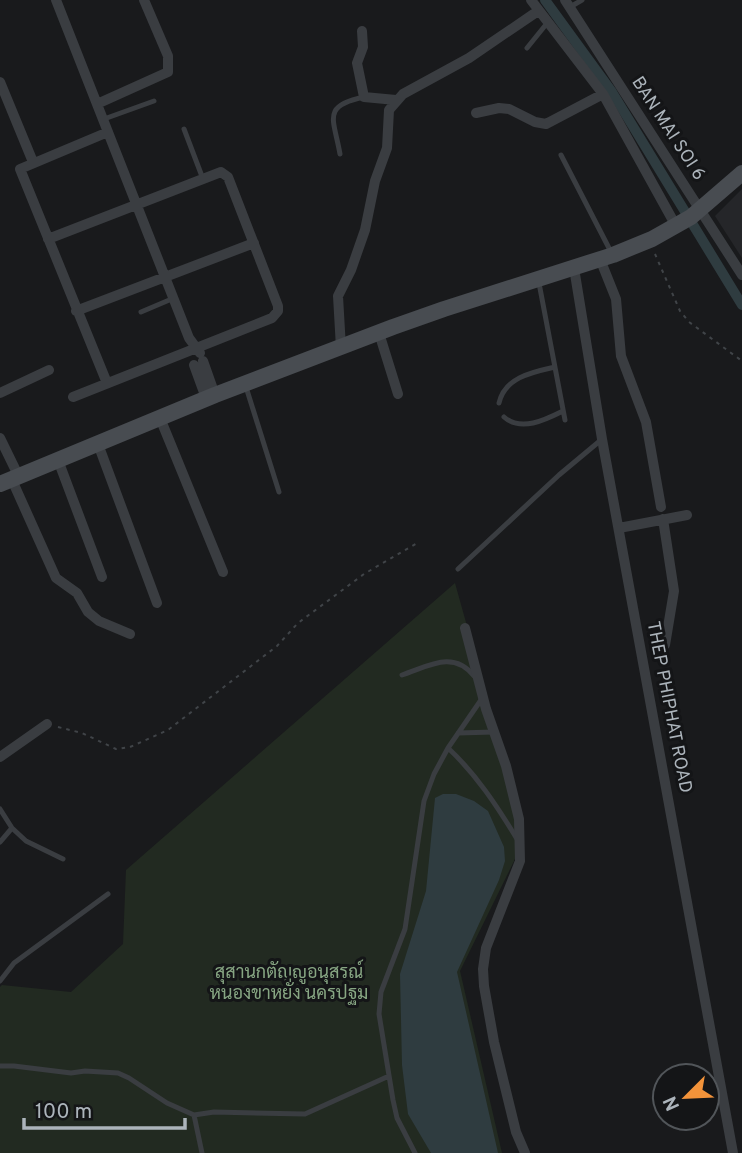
<svg xmlns="http://www.w3.org/2000/svg" width="742" height="1153" viewBox="0 0 742 1153" font-family="Overpass,Sarabun,sans-serif">
<style>
.built{fill:#252629}
.green{fill:#222a21}
.water{fill:#2f3c40}
.lines{fill:none;stroke-linecap:round;stroke-linejoin:round}
.canal{stroke:#2f3c40;stroke-width:10}
.path{stroke:#404448;stroke-width:2;stroke-dasharray:3.5 5;stroke-linecap:butt}
.service{stroke:#3a3d41;stroke-width:5}
.minor{stroke:#3a3d41;stroke-width:10}
.secondary{stroke:#484c51;stroke-width:16}
.labels{text-anchor:middle;stroke-width:6;stroke-linejoin:round;paint-order:stroke}
.street-label{font-size:18px;fill:#acb4bb;stroke:#141517}
.park-label{font-size:18px;fill:#87a683;stroke:#141517}
</style>
<rect width="100%" height="100%" fill="#191a1c"/>
<path class="built" d="M 742,189 L 742,258 L 715,216 Z"/>
<path class="green" d="M 455,583 L 508,773 L 517,822 L 516,857 L 460,971 L 502,1153 L 0,1153 L 0,987 L 2,985 L 71,992 L 123,944 L 126,870 Z"/>
<path class="water" d="M 443,794 L 456,794 L 474,801 L 488,811 L 504,847 L 505,861 L 499,880 L 457,972 L 498,1153 L 431,1153 L 408,1114 L 402,1065 L 400,974 L 426,891 L 435,798 Z"/>
<g class="lines">
<path class="canal" d="M 545,0 L 612,92 L 742,305"/>
<path class="path" d="M 655,254 L 680,311 L 689,322 L 742,361
M 58,727 L 82,733 L 116,749 L 130,747 L 168,730 L 277,646 L 298,623 L 364,574 L 419,542"/>
<path class="service" d="M 570,7 L 582,0
M 527,48 L 548,22
M 104,119 L 154,101
M 184,129 L 203,179
M 340,154 C 334,119 321,106 364,97
M 561,155 L 611,252
M 539,283 L 565,420
M 141,312 L 174,298
M 246,387 L 279,492
M 499,403 C 505,377 533,372 555,367
M 504,417 C 521,432 545,420 563,411
M 458,569 L 559,475 L 601,440
M 402,675 C 429,666 453,650 474,676
M 458,733 L 494,732
M 448,748 C 476,774 497,806 517,839
M 0,809 L 12,828 L 0,842
M 12,828 L 26,841 L 63,859
M 0,981 L 14,963 L 108,894
M 0,1066 L 14,1066 L 71,1073 L 85,1071 L 118,1073 L 129,1078 L 167,1103 L 194,1115 L 214,1112 L 305,1114 L 389,1076
M 194,1115 L 202,1153
M 415,1153 L 397,1118 L 393,1100 L 379,1014 L 381,992 L 405,929 L 424,801 L 434,774 L 448,748 L 483,697"/>
<path class="minor" d="M 56,0 L 189,338 L 200,353
M 531,0 L 603,94 L 676,226
M 565,0 L 742,275
M 362,31 L 363,47 L 357,63 L 364,97 L 396,100
M 0,82 L 33,162
M 97,104 L 168,72 L 168,56 L 144,0
M 476,113 L 499,108 L 509,109 L 535,122 L 546,124 L 603,94
M 48,239 L 221,172 L 228,177 L 278,306 L 278,311 L 272,318 L 73,397
M 600,259 L 616,299 L 621,356 L 646,422 L 661,507
M 574,268 L 602,439 L 733,1153
M 76,311 L 254,243
M 379,333 L 398,394
M 341,348 L 338,296 L 351,270 L 365,230 L 375,181 L 387,148 L 389,110 L 403,94 L 469,58 L 538,11
M 203,361 L 215,395
M 194,365 L 206,398
M 107,383 L 20,169 L 108,132
M 0,393 L 49,370
M 160,418 L 223,572
M 0,438 L 19,477
M 98,444 L 157,603
M 58,460 L 102,577
M 12,480 L 56,578 L 77,593 L 88,612 L 99,621 L 130,634
M 663,519 L 674,591 L 665,645
M 619,528 L 687,515
M 465,628 L 486,709 L 506,766 L 519,819 L 520,861 L 486,948 L 483,969 L 484,986 L 494,1042 L 516,1132 L 525,1153
M 0,757 L 47,724"/>
<path class="secondary" d="M 0,484 L 215,395 L 393,327 L 444,309 L 613,255 L 652,239 L 691,217 L 742,173"/>
</g>
<g class="labels">
<g class="street-label">
<text transform="translate(669 128) rotate(57)" y="6">BAN MAI SOI 6</text>
<text transform="translate(670 707) rotate(79)" y="6">THEP PHIPHAT ROAD</text>
</g>
<g class="park-label">
<text x="289" y="978">สุสานกตัญญูอนุสรณ์<tspan x="289" dy="21">หนองขาหยั่ง นครปฐม</tspan></text>
</g>
</g>
<g transform="translate(686 1097) rotate(246)"><circle r="33" fill="#141517" stroke="#515559" stroke-width="2"/>
<path d="M0-5L12 26L0 18L-12 26Z" fill="#f3933a"/>
<text y="-10" font-size="19" font-weight="bold" text-anchor="middle" fill="#acb4bb">N</text>
</g>
<path d="M24 1118v10h161v-10" fill="none" stroke="#acb4bb" stroke-width="3.5"/>
<text x="35" y="1118" font-size="21" fill="#acb4bb" stroke="#141517" stroke-width="5" paint-order="stroke">100 m</text>
</svg>
